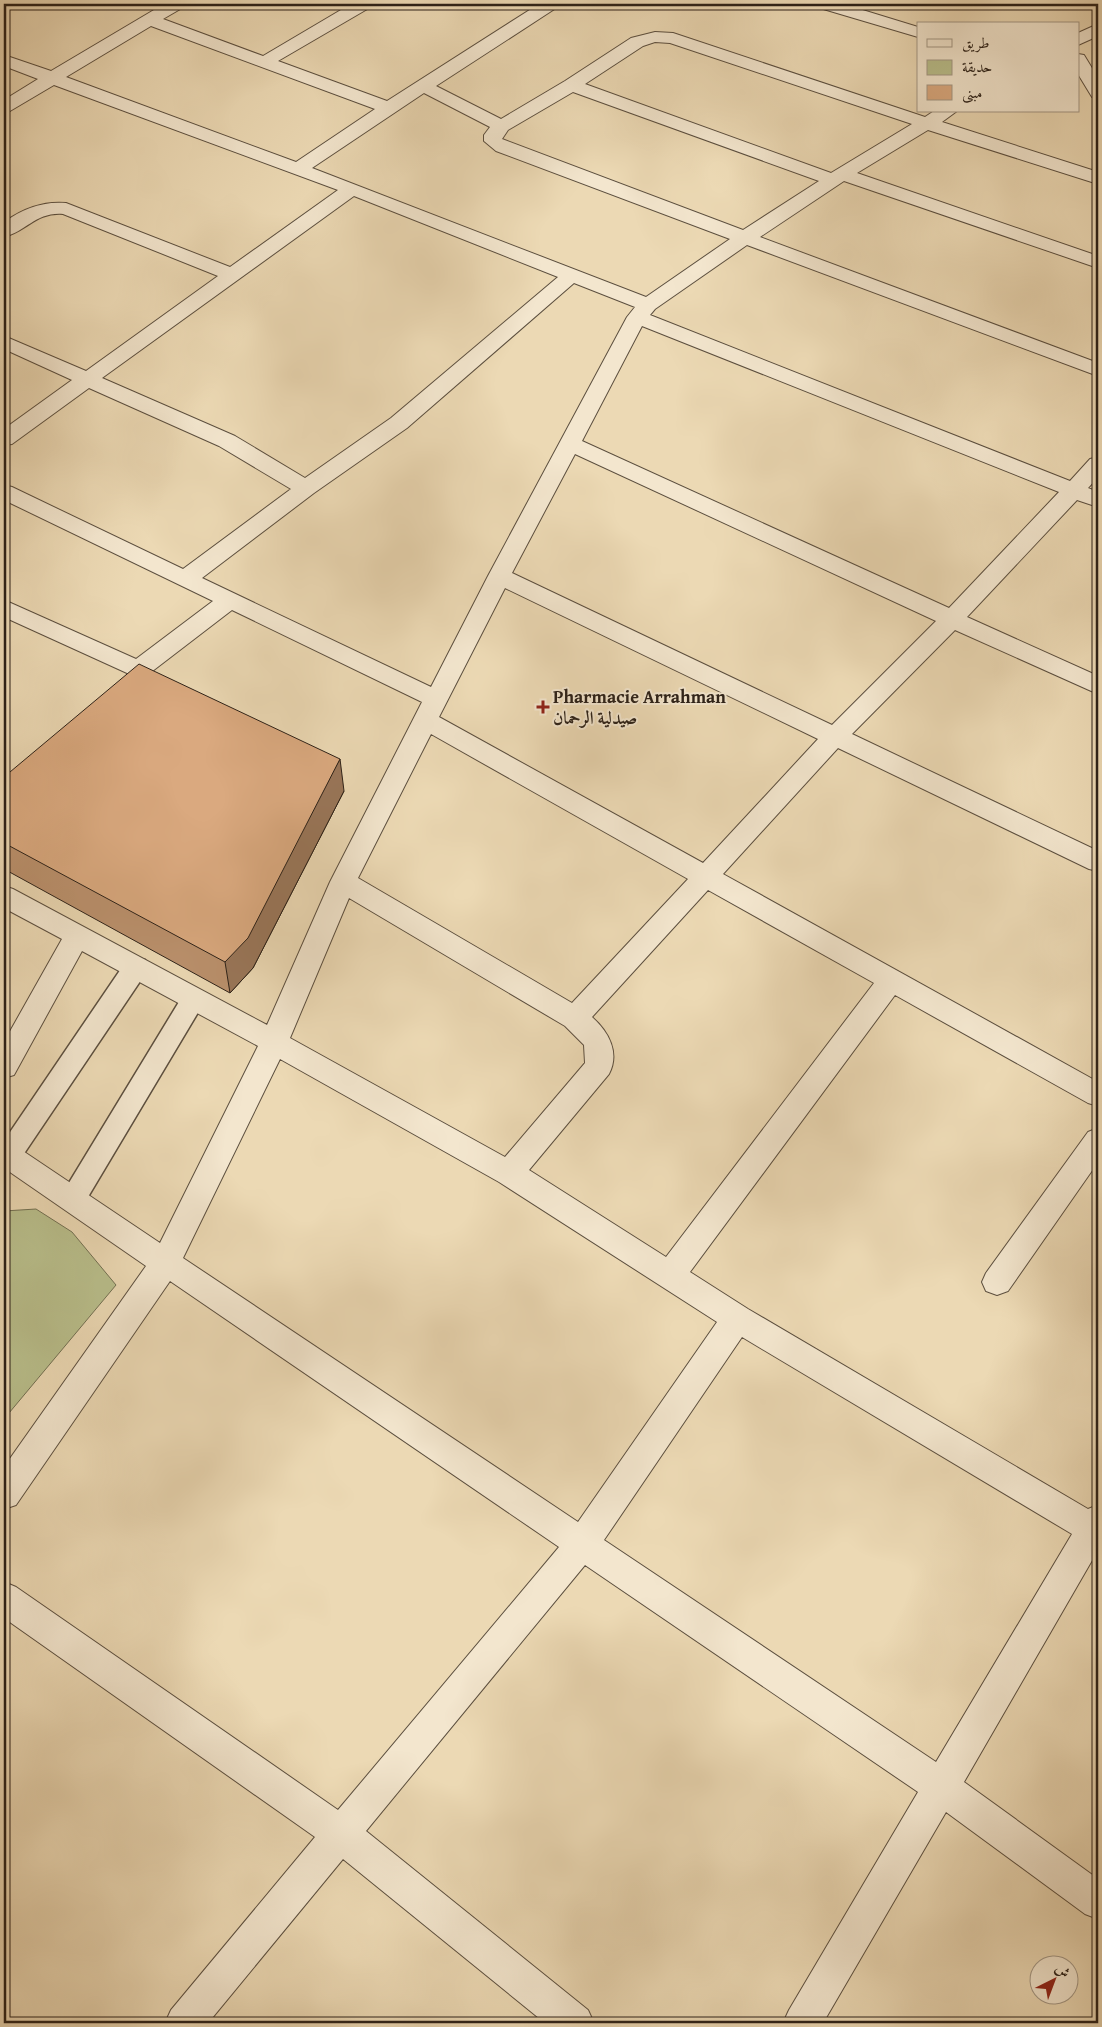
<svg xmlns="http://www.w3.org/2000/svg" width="1102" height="2027" viewBox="0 0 1102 2027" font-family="'Gentium Book Plus',Amiri,serif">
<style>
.green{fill:#b9bf8c;stroke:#727052}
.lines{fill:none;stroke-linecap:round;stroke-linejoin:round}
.service-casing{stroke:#5c4f3f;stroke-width:3}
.minor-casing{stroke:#5c4f3f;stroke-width:2}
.service{fill:#f3e6ce;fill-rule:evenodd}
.minor{fill:#f3e6ce;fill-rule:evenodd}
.wall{fill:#bb916d;stroke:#2c2118}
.shaded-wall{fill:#997659;stroke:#2c2118}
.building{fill:#daa97f;stroke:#2c2118}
.poi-dot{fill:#8f2418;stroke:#f3e6ce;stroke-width:2}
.labels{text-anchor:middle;stroke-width:4;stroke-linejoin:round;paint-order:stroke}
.poi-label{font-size:18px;font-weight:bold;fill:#2c2118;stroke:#f3e6ce;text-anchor:start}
</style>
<rect width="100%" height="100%" fill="#ecd9b4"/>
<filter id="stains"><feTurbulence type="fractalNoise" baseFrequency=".004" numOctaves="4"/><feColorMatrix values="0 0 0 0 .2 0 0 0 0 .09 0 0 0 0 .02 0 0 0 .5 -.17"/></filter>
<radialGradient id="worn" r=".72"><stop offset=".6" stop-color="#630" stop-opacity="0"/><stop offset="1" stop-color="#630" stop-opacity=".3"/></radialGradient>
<path class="green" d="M 36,1209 L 72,1232 L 116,1285 L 4,1419 L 4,1211 Z"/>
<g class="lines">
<defs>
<path id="service" d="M 136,958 L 145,960 L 148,967 L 145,974 L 17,1164 L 8,1167 L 4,1165 L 4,1141 L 127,960 Z
M 194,989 L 203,992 L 206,999 L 82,1207 L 73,1210 L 64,1207 L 60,1199 L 64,1191 L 185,992 Z"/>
<path id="minor" d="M 164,4 L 184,4 L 182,8 L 163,19 L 263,56 L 351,4 L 371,4 L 369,8 L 278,61 L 387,101 L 539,4 L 558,4 L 556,8 L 436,86 L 501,119 L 565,81 L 631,38 L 655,32 L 673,33 L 925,117 L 934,111 L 957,111 L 942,122 L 1098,172 L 1098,184 L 928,130 L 857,173 L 1098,256 L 1098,268 L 844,181 L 760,237 L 1098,363 L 1098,376 L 747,245 L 655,309 L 650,315 L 1070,481 L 1090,459 L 1098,457 L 1098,477 L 1088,488 L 1098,492 L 1098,507 L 1077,500 L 967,617 L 1098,676 L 1098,694 L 955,630 L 852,734 L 1098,851 L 1098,871 L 1089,869 L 838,748 L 723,874 L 1098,1082 L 1098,1106 L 1088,1103 L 895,995 L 690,1272 L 748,1309 L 1088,1509 L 1098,1505 L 1098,1550 L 964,1782 L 1098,1879 L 1098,1919 L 1085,1914 L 946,1812 L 823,2023 L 783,2023 L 789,2010 L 918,1792 L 585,1565 L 366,1831 L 588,2010 L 594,2023 L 545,2023 L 343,1859 L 208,2023 L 165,2023 L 171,2010 L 315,1837 L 4,1618 L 4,1582 L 16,1587 L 338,1810 L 559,1547 L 170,1281 L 16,1505 L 4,1509 L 4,1467 L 146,1266 L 4,1168 L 4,1141 L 14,1145 L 160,1243 L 258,1046 L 82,951 L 14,1075 L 4,1078 L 4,1042 L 62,939 L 4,908 L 4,886 L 13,889 L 267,1025 L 330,882 L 422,702 L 232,610 L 146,676 L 138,678 L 4,617 L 4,600 L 136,659 L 213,601 L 4,500 L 4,485 L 12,487 L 183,569 L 291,489 L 219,446 L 89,388 L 12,444 L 4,445 L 4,429 L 72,380 L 4,349 L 4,336 L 86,371 L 218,276 L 63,214 C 36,212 27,231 4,237 L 4,222 C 23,209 42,201 66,203 L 230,267 L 338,190 L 54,85 L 10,111 L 4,112 L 4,100 L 38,79 L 4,66 L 4,55 L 51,71 ZM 151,26 L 375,109 L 296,162 L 66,77 ZM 655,42 L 670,43 L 912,124 L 831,173 L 585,84 L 643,46 ZM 573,92 L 819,181 L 743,230 L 502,139 L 508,130 ZM 424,93 L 490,127 L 484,135 L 484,141 L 496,151 L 730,239 L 646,297 L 312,168 ZM 354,196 L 558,277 L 391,418 L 305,478 L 235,436 L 102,378 ZM 574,283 L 635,307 L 627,317 L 488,576 L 431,687 L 202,578 L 314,493 L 407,428 ZM 642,326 L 1059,492 L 949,608 L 582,441 ZM 575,454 L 936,621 L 832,725 L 512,573 ZM 505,588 L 818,739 L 703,863 L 439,717 ZM 431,734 L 688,879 L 572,1003 L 358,878 ZM 708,890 L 874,983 L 666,1257 L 529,1170 L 609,1074 C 620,1053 609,1032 592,1017 ZM 349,898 L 565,1026 L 584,1045 L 585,1063 L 505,1157 L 290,1038 ZM 280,1059 L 499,1182 L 717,1322 L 578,1522 L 183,1258 ZM 742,1337 L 1072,1534 L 936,1762 L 604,1540 Z
M 818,4 L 843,4 L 918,27 L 918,37 L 820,8 Z
M 1098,24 L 1098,36 L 1078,45 L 1078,33 Z
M 1078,54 L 1084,55 L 1098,78 L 1098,98 L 1092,97 L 1078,74 Z
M 1098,1128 L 1098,1162 L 1008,1291 L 997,1295 L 986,1291 L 982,1282 L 986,1273 L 1088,1132 Z"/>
</defs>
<use href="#service" class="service-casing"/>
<use href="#minor" class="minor-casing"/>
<use href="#service" class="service"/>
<use href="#minor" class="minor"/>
</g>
<path class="wall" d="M 4,777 L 344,791 L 253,968 L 230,993 L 4,869 Z"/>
<path class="shaded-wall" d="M 340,759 L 344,791 L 253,968 L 230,993 L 225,962 Z"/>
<path class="building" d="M 139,664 L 340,759 L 248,938 L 225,962 L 4,843 L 4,777 Z"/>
<path class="poi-dot" d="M540.5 699.5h5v5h5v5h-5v5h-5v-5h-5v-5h5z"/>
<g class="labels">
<g class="poi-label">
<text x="553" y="703">Pharmacie Arrahman<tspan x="553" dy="21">صيدلية الرحمان</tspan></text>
</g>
</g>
<rect width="1102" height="2027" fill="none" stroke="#ecd9b4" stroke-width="20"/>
<rect x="5" y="5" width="1092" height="2017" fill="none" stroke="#2c2118" stroke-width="2.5"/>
<rect x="10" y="10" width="1082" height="2007" fill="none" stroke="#2c2118"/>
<rect x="917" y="22" width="162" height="90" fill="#f3e6ce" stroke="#a39785"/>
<rect x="927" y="39" width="25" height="8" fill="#f3e6ce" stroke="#a39785"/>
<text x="962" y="48" font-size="15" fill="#2c2118">طريق</text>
<rect x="927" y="60" width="25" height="15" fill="#b9bf8c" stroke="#a39785"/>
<text x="962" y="72" font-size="15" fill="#2c2118">حديقة</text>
<rect x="927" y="85" width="25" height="15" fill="#daa97f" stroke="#a39785"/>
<text x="962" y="98" font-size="15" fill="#2c2118">مبنى</text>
<g transform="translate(1054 1980) rotate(42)"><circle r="24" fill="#f3e6ce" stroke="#a39785"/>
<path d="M0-4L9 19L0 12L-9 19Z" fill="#8f2418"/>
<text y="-8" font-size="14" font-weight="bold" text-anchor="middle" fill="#2c2118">ش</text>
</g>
<rect width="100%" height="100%" filter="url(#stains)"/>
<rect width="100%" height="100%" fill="url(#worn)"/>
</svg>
